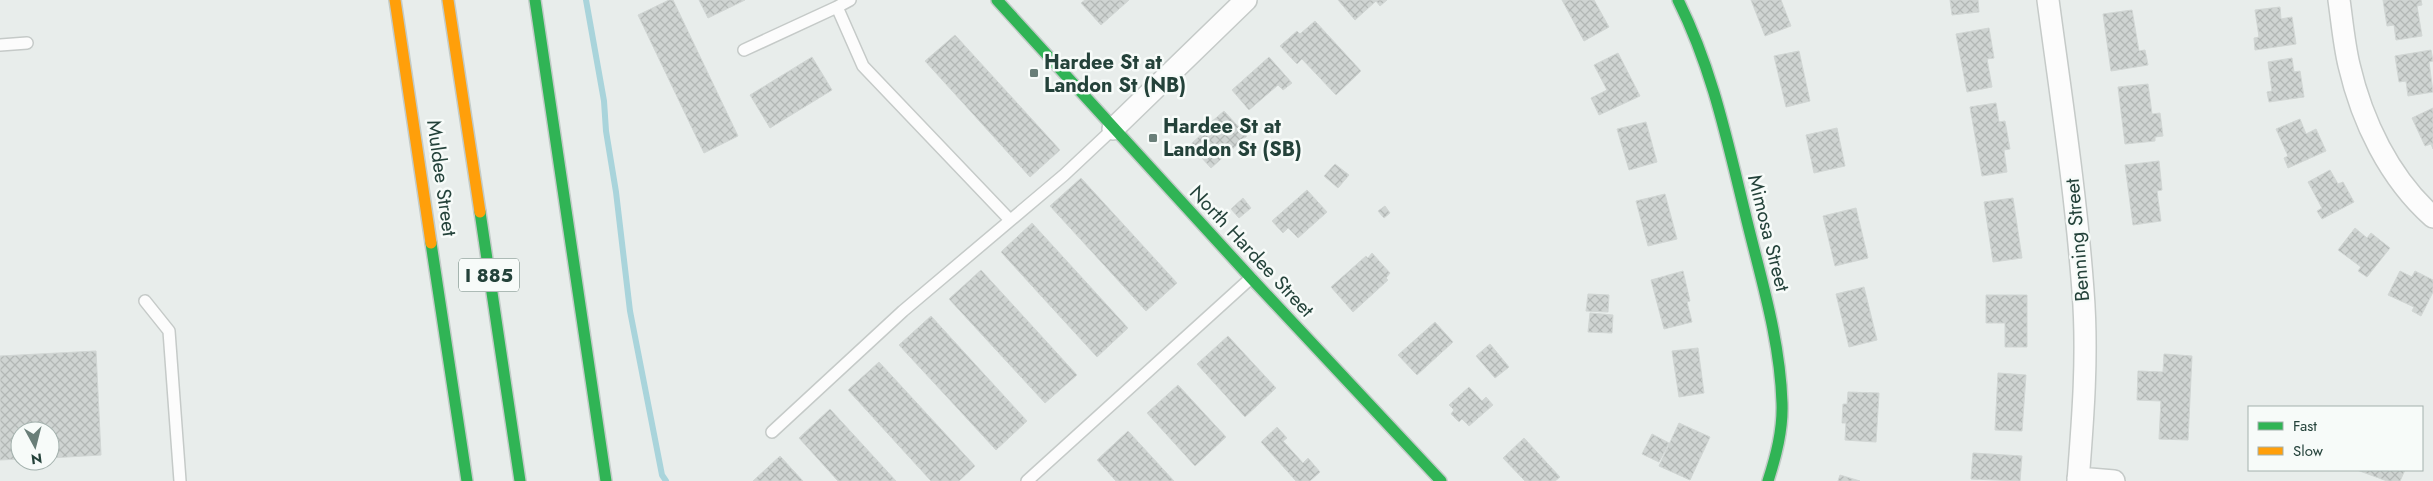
<svg xmlns="http://www.w3.org/2000/svg" width="2433" height="481" viewBox="0 0 2433 481" font-family="Jost,sans-serif">
<style>
.lines{fill:none;stroke-linecap:round;stroke-linejoin:round}
.stream{stroke:#a9d4db;stroke-width:6}
.building{fill:url(#building-cross-hatch);stroke:#d1d6d4}
.lane-casing{stroke:#c5cac8;stroke-width:14}
.street-casing{stroke:#c5cac8;stroke-width:24}
.fast-casing{stroke:#c3cbc8;stroke-width:14}
.slow-casing{stroke:#c3cbc8;stroke-width:14}
.lane{stroke:#fcfcfc;stroke-width:11}
.street{stroke:#fcfcfc;stroke-width:21}
.fast{stroke:#30b455;stroke-width:11}
.slow{stroke:#ff9f0a;stroke-width:11}
.poi-dot{fill:#697e78;stroke:#f7fbf9;stroke-width:2}
.labels{text-anchor:middle;stroke-width:5;stroke-linejoin:round;paint-order:stroke}
.shield{fill:#f7fbf9;stroke:#637a73;stroke-width:1}
.shield-label{font-size:19px;font-weight:bold;fill:#24423a}
.poi-label{font-size:20px;font-weight:bold;fill:#24423a;stroke:#f7fbf9;text-anchor:start}
.street-label{font-size:20px;fill:#24423a;stroke:#f7fbf9}
</style>
<defs>
<pattern id="building-cross-hatch" width="8" height="8" patternUnits="userSpaceOnUse" patternTransform="scale(1.25)"><rect width="8" height="8" fill="#cfd4d2"/><path d="M0 0l8 8M0 8l8-8" fill="none" stroke="#b2b7b5"/></pattern>
</defs>
<rect width="100%" height="100%" fill="#e8edeb"/>
<g class="lines">
<path class="stream" d="M 586,0 L 604,101 L 606,131 L 616,192 L 630,311 L 662,475 L 666,481"/>
</g>
<path class="building" d="M 669,0 L 673,0 L 738,136 L 704,153 L 638,15 Z
M 699,0 L 745,0 L 708,18 Z
M 1085,0 L 1129,0 L 1101,25 L 1081,3 Z
M 1338,0 L 1387,0 L 1380,6 L 1376,1 L 1355,20 Z
M 1562,0 L 1594,0 L 1609,27 L 1584,41 Z
M 1751,0 L 1781,0 L 1791,26 L 1765,36 Z
M 1950,0 L 1978,0 L 1979,12 L 1952,15 Z
M 2383,0 L 2421,0 L 2422,5 L 2417,6 L 2422,36 L 2396,40 L 2394,25 L 2387,26 Z
M 2280,7 L 2281,19 L 2292,17 L 2296,44 L 2255,50 L 2254,38 L 2259,37 L 2255,10 Z
M 2132,10 L 2139,51 L 2145,50 L 2148,65 L 2111,71 L 2103,14 Z
M 1315,21 L 1361,71 L 1336,95 L 1302,59 L 1297,64 L 1280,46 L 1297,31 L 1300,34 Z
M 1989,28 L 1994,58 L 1987,59 L 1992,87 L 1967,92 L 1956,34 Z
M 955,35 L 1060,150 L 1030,177 L 925,61 Z
M 2431,50 L 2433,61 L 2429,62 L 2433,92 L 2408,96 L 2406,81 L 2399,82 L 2395,56 Z
M 1799,51 L 1810,101 L 1786,107 L 1774,56 Z
M 1618,53 L 1640,96 L 1599,115 L 1591,98 L 1607,90 L 1594,65 Z
M 812,57 L 832,90 L 770,128 L 750,95 Z
M 1269,57 L 1292,83 L 1283,90 L 1278,85 L 1249,110 L 1232,90 Z
M 2292,58 L 2294,72 L 2300,71 L 2304,97 L 2269,102 L 2267,92 L 2272,91 L 2268,62 Z
M 2148,84 L 2152,114 L 2160,113 L 2163,136 L 2155,137 L 2155,141 L 2125,144 L 2118,87 Z
M 1996,103 L 1999,122 L 2005,121 L 2010,149 L 2004,150 L 2007,172 L 1982,176 L 1970,107 Z
M 2433,108 L 2433,149 L 2431,144 L 2425,146 L 2412,118 Z
M 1224,111 L 1247,136 L 1211,168 L 1190,145 L 1204,132 L 1202,130 Z
M 2300,119 L 2306,134 L 2316,129 L 2326,151 L 2288,168 L 2284,158 L 2288,156 L 2276,129 Z
M 1646,122 L 1657,162 L 1629,170 L 1617,129 Z
M 1837,128 L 1845,166 L 1814,173 L 1806,135 Z
M 2159,161 L 2162,190 L 2157,191 L 2161,221 L 2133,225 L 2125,165 Z
M 1335,164 L 1349,175 L 1338,188 L 1324,176 Z
M 2330,170 L 2338,184 L 2343,182 L 2354,202 L 2322,219 L 2317,211 L 2322,208 L 2308,182 Z
M 1081,178 L 1177,283 L 1146,311 L 1050,206 Z
M 1307,190 L 1327,212 L 1298,238 L 1288,228 L 1283,233 L 1272,221 Z
M 1665,194 L 1677,239 L 1648,246 L 1636,201 Z
M 1243,198 L 1251,208 L 1239,218 L 1231,209 Z
M 2013,198 L 2022,258 L 1993,262 L 1984,202 Z
M 1385,206 L 1390,213 L 1384,218 L 1378,211 Z
M 1856,208 L 1868,258 L 1835,266 L 1823,216 Z
M 1032,223 L 1128,328 L 1097,357 L 1001,252 Z
M 2355,228 L 2367,238 L 2371,233 L 2390,248 L 2367,277 L 2358,271 L 2361,267 L 2338,250 Z
M 1372,253 L 1390,273 L 1386,278 L 1388,280 L 1353,312 L 1331,287 L 1366,256 L 1368,258 Z
M 981,270 L 1077,375 L 1045,403 L 949,299 Z
M 1683,271 L 1690,301 L 1687,302 L 1692,322 L 1664,329 L 1651,280 Z
M 2400,271 L 2412,277 L 2415,271 L 2433,280 L 2433,292 L 2421,316 L 2412,311 L 2414,307 L 2388,295 Z
M 1864,287 L 1877,340 L 1849,347 L 1836,294 Z
M 1588,294 L 1609,295 L 1608,312 L 1586,311 Z
M 1986,295 L 2027,295 L 2027,347 L 2005,347 L 2005,323 L 1986,323 Z
M 1590,313 L 1613,315 L 1612,333 L 1588,332 Z
M 931,316 L 1027,421 L 996,450 L 899,345 Z
M 1435,322 L 1453,342 L 1417,375 L 1398,355 Z
M 1228,336 L 1276,388 L 1245,417 L 1197,364 Z
M 1490,344 L 1509,367 L 1495,378 L 1476,356 Z
M 1698,348 L 1704,393 L 1679,397 L 1672,351 Z
M 96,351 L 101,455 L 50,458 L 50,431 L 20,431 L 20,459 L 0,460 L 0,356 Z
M 2164,354 L 2192,356 L 2188,440 L 2159,439 L 2161,401 L 2137,400 L 2138,371 L 2163,372 Z
M 879,362 L 975,466 L 959,481 L 931,481 L 848,390 Z
M 1998,373 L 2026,375 L 2022,431 L 1995,430 Z
M 1178,385 L 1226,437 L 1195,466 L 1147,413 Z
M 1469,387 L 1482,401 L 1486,397 L 1493,405 L 1469,426 L 1462,419 L 1459,422 L 1451,414 L 1454,410 L 1449,405 Z
M 1848,392 L 1879,393 L 1876,442 L 1845,440 L 1846,423 L 1842,423 L 1843,404 L 1847,404 Z
M 830,409 L 896,481 L 838,481 L 799,438 Z
M 1679,423 L 1710,437 L 1690,480 L 1659,466 Z
M 1277,427 L 1287,438 L 1283,441 L 1303,463 L 1308,458 L 1320,472 L 1310,481 L 1296,481 L 1261,442 Z
M 1128,431 L 1174,481 L 1116,481 L 1097,460 Z
M 1652,434 L 1669,443 L 1659,462 L 1642,454 Z
M 1524,438 L 1560,477 L 1555,481 L 1525,481 L 1503,458 Z
M 1973,453 L 2022,456 L 2020,481 L 1971,479 Z
M 780,456 L 803,481 L 753,481 Z
M 2357,470 L 2405,470 L 2400,481 L 2387,481 Z
M 1840,475 L 1860,481 L 1838,481 Z"/>
<g class="lines">
<defs>
<path id="lane" d="M 837,7 L 850,0
M 0,45 L 27,43
M 744,50 L 837,7 L 863,66 L 1010,220
M 145,301 L 169,331 L 180,481
M 772,432 L 903,311 L 1064,175 L 1113,129
M 1027,481 L 1251,278"/>
<path id="street" d="M 2048,0 C 2061,97 2076,194 2083,291 C 2088,354 2083,418 2078,481
M 2339,0 C 2342,21 2344,44 2349,65 C 2362,121 2389,178 2433,217
M 1113,129 L 1246,0
M 2078,478 L 2114,481"/>
<path id="fast" d="M 535,0 L 606,481
M 997,0 L 1251,278 L 1441,481
M 1678,0 C 1712,68 1727,140 1745,213 C 1760,276 1780,338 1782,403 C 1783,430 1776,456 1768,481
M 480,212 L 520,481
M 431,243 L 467,481"/>
<path id="slow" d="M 395,0 L 431,243
M 448,0 L 480,212"/>
</defs>
<use href="#lane" class="lane-casing"/>
<use href="#street" class="street-casing"/>
<use href="#fast" class="fast-casing"/>
<use href="#slow" class="slow-casing"/>
<use href="#lane" class="lane"/>
<use href="#street" class="street"/>
<use href="#fast" class="fast"/>
<use href="#slow" class="slow"/>
</g>
<g class="poi-dot">
<rect x="1029" y="68" width="10" height="10" rx="2.5"/>
<rect x="1148" y="133" width="10" height="10" rx="2.5"/>
</g>
<g class="labels">
<rect class="shield" x="459" y="258.5" width="60" height="33" rx="4"/>
<g class="shield-label">
<text x="489" y="282">I 885</text>
</g>
<g class="poi-label">
<text x="1044" y="69">Hardee St at<tspan x="1044" dy="23">Landon St (NB)</tspan></text>
<text x="1163" y="133">Hardee St at<tspan x="1163" dy="23">Landon St (SB)</tspan></text>
</g>
<g class="street-label">
<text transform="translate(442 178) rotate(82)" y="7">Muldee Street</text>
<text transform="translate(1769 233) rotate(76)" y="7">Mimosa Street</text>
<text transform="translate(2077 240) rotate(-95)" y="7">Benning Street</text>
<text transform="translate(1252 251) rotate(47)" y="7">North Hardee Street</text>
</g>
</g>
<rect x="2248" y="406" width="175" height="65" fill="#f7fbf9" stroke="#a3b1ad"/>
<rect x="2258" y="422" width="25" height="8" fill="#30b455" stroke="#a3b1ad"/>
<text x="2293" y="431" font-size="15" fill="#24423a">Fast</text>
<rect x="2258" y="447" width="25" height="8" fill="#ff9f0a" stroke="#a3b1ad"/>
<text x="2293" y="456" font-size="15" fill="#24423a">Slow</text>
<g transform="translate(35 446) rotate(173)"><circle r="24" fill="#f7fbf9" stroke="#a3b1ad"/>
<path d="M0-4L9 19L0 12L-9 19Z" fill="#697e78"/>
<text y="-8" font-size="14" font-weight="bold" text-anchor="middle" fill="#24423a">N</text>
</g>
</svg>
